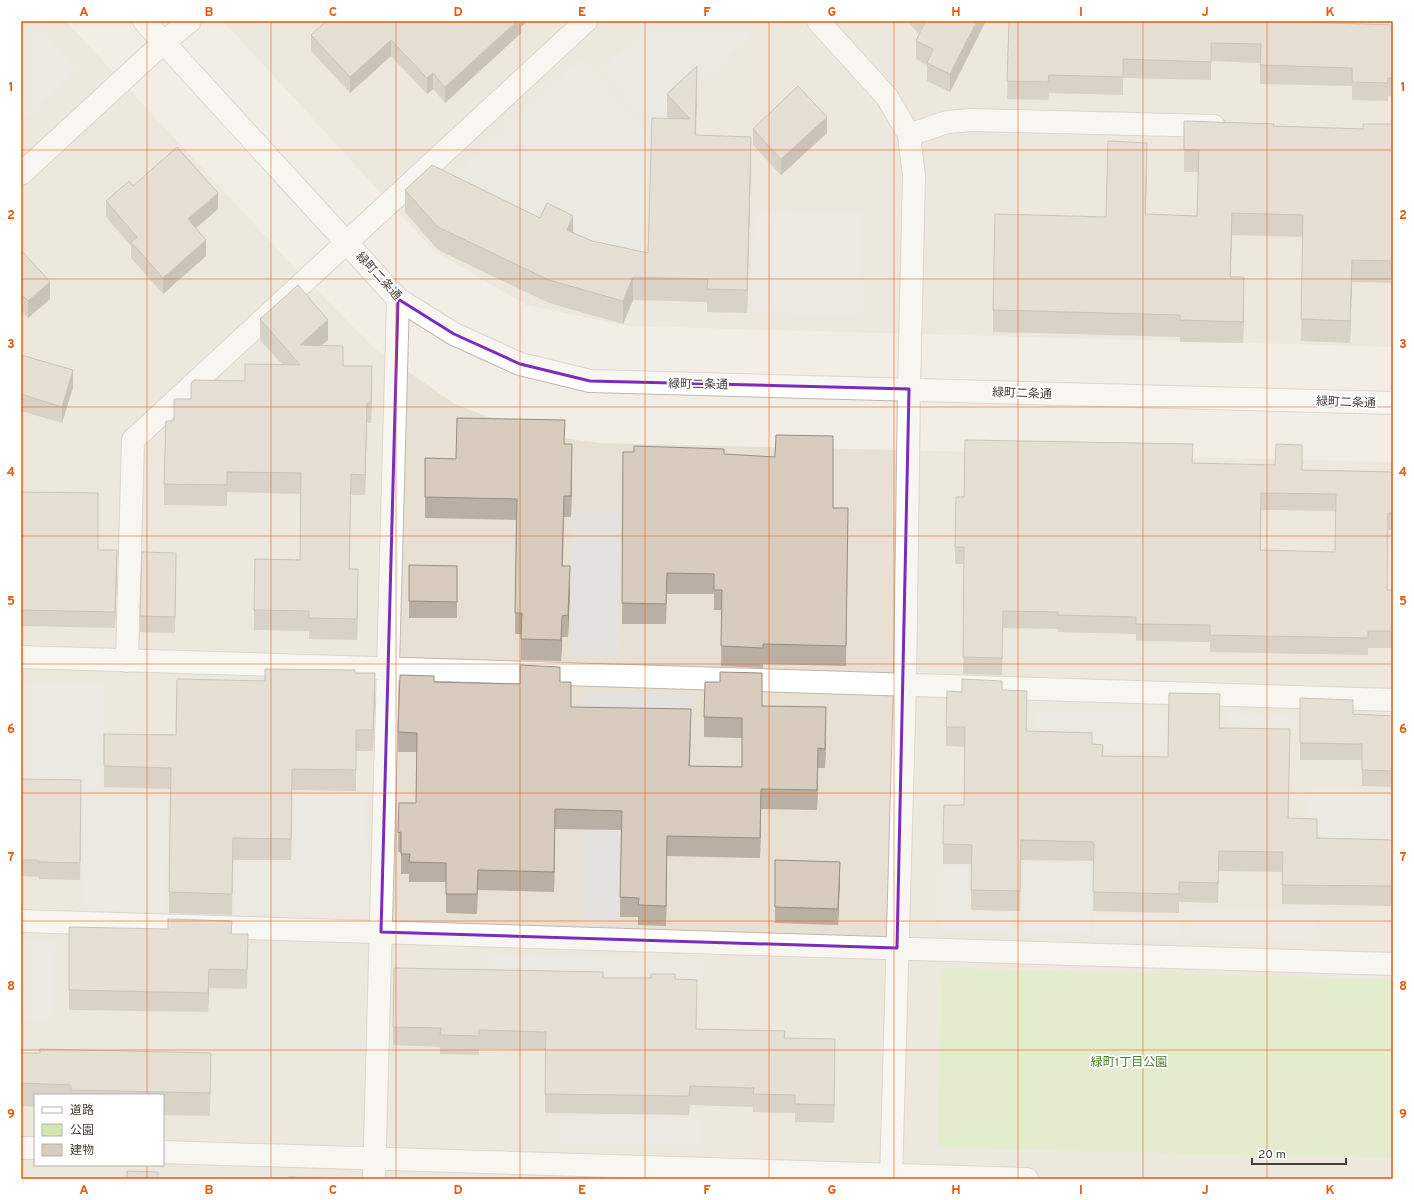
<svg xmlns="http://www.w3.org/2000/svg" width="1414" height="1200" viewBox="0 0 1414 1200" font-family="Overpass,'Noto Sans JP',sans-serif">
<style>
.residential{fill:#e7e0d3;fill-rule:evenodd}
.green{fill:#d0e8ae}
.parking{fill:#e4e1de}
.lines{fill:none;stroke-linecap:round;stroke-linejoin:round}
.minor-casing{stroke:#c1b8ab;stroke-width:24}
.tertiary-casing{stroke:#c1b8ab;stroke-width:24}
.minor{stroke:#fff;stroke-width:22}
.tertiary{stroke:#fff;stroke-width:22}
.wall{fill:#baafa3;fill-rule:evenodd}
.shaded-wall{fill:#978f85}
.building{fill:#d8ccbe;stroke:#978f85;fill-rule:evenodd}
.marked{fill:none;stroke:#7b2cbf;stroke-width:3;stroke-linejoin:round}
.grid{fill:none;stroke:#e8590c;stroke-width:1;stroke-opacity:0.55}
.labels{text-anchor:middle;stroke-width:3.5;stroke-linejoin:round;paint-order:stroke}
.street-label{font-size:12px;fill:#453e35;stroke:#fff}
.park-label{font-size:12px;fill:#4a7828;stroke:#fff}
.neatline{fill:none;stroke:#e8590c;stroke-width:1.5}
.grid-label{font-size:13px;text-anchor:middle;font-weight:bold;fill:#e8590c}
</style>
<rect width="100%" height="100%" fill="#f3eee5"/>
<path class="residential" d="M 21,21 L 66,21 L 293,266 L 375,349 L 455,404 L 532,434 L 601,443 L 1393,462 L 1393,1179 L 21,1179 ZM 35,1095 L 163,1095 L 163,1165 L 35,1165 Z
M 223,21 L 1393,21 L 1393,347 L 628,326 L 526,305 L 434,251 Z"/>
<path class="green" d="M 942,968 L 1393,979 L 1393,1158 L 938,1148 Z"/>
<path class="parking" d="M 21,21 L 33,21 L 78,69 L 21,122 Z
M 634,21 L 753,21 L 759,27 L 653,126 L 601,69 L 643,31 Z
M 580,59 L 649,134 L 646,264 L 441,188 Z
M 754,210 L 863,213 L 860,316 L 751,313 Z
M 574,512 L 620,513 L 618,656 L 571,655 Z
M 21,682 L 104,683 L 102,790 L 21,788 Z
M 582,692 L 693,694 L 692,721 L 582,719 Z
M 1034,711 L 1165,713 L 1165,752 L 1034,749 Z
M 1226,713 L 1290,714 L 1290,745 L 1225,744 Z
M 585,771 L 621,772 L 619,921 L 583,920 Z
M 1306,786 L 1393,788 L 1393,853 L 1321,851 L 1322,835 L 1305,834 Z
M 294,794 L 366,796 L 363,920 L 234,918 L 235,861 L 293,862 Z
M 83,798 L 168,799 L 166,912 L 82,910 Z
M 1024,862 L 1092,863 L 1091,934 L 1023,933 Z
M 942,867 L 969,867 L 968,911 L 1013,912 L 1013,933 L 941,932 Z
M 1190,907 L 1316,910 L 1316,943 L 1189,940 Z
M 1094,914 L 1181,916 L 1181,940 L 1094,938 Z
M 21,940 L 55,941 L 54,1022 L 21,1021 Z
M 489,954 L 704,959 L 703,987 L 489,983 Z
M 560,1115 L 701,1118 L 701,1146 L 559,1143 Z"/>
<g class="lines">
<defs>
<path id="minor" d="M 818,21 L 887,97 L 909,135 L 914,176 L 909,389 L 905,685 L 891,1179
M 909,135 L 947,122 L 972,120 L 1214,126
M 21,174 L 164,42 L 190,21
M 21,657 L 1393,700
M 127,661 L 133,440 L 586,21
M 21,921 L 1393,964
M 21,1148 L 35,1148
M 163,1152 L 1027,1179
M 374,1179 L 398,299"/>
<path id="tertiary" d="M 144,21 L 398,299 L 454,334 L 520,364 L 590,381 L 1393,403"/>
</defs>
<use href="#minor" class="minor-casing"/>
<use href="#tertiary" class="tertiary-casing"/>
<use href="#minor" class="minor"/>
<use href="#tertiary" class="tertiary"/>
</g>
<path class="wall" d="M 907,21 L 986,21 L 950,92 L 927,81 L 927,65 L 916,59 L 916,41 L 919,34 Z
M 1009,21 L 1301,21 L 1301,22 L 1393,25 L 1393,97 L 1388,96 L 1388,101 L 1352,100 L 1352,86 L 1260,84 L 1260,63 L 1211,61 L 1211,80 L 1123,78 L 1123,95 L 1049,93 L 1048,100 L 1007,99 Z
M 521,27 L 521,33 L 445,103 L 433,89 L 427,94 L 391,56 L 350,93 L 311,51 L 311,35 Z
M 697,89 L 696,136 L 751,160 L 747,313 L 707,312 L 707,302 L 633,300 L 623,324 L 549,303 L 438,250 L 405,212 L 405,190 L 540,218 L 592,241 L 648,253 L 669,119 L 667,117 L 667,94 Z
M 1393,124 L 1393,283 L 1352,282 L 1350,343 L 1301,341 L 1303,237 L 1232,235 L 1230,277 L 1244,299 L 1243,343 L 1180,342 L 1180,337 L 993,332 L 993,310 L 1106,217 L 1147,165 L 1146,214 L 1197,216 L 1198,172 L 1184,172 L 1184,150 L 1274,126 L 1363,129 Z
M 753,129 L 827,133 L 781,175 L 753,145 Z
M 133,186 L 218,209 L 196,228 L 206,256 L 163,294 L 131,258 L 131,246 L 106,217 L 106,201 Z
M 21,250 L 50,299 L 28,318 L 21,310 Z
M 260,319 L 328,340 L 322,345 L 343,366 L 372,387 L 371,423 L 367,423 L 365,495 L 351,495 L 350,569 L 358,589 L 357,640 L 309,639 L 309,631 L 254,630 L 254,610 L 300,560 L 301,494 L 227,492 L 227,506 L 164,505 L 164,484 L 174,421 L 245,381 L 282,364 L 260,340 Z
M 21,355 L 73,387 L 62,423 L 21,411 Z
M 565,444 L 572,465 L 571,517 L 564,517 L 563,566 L 570,588 L 568,637 L 562,637 L 561,661 L 521,660 L 521,634 L 515,634 L 516,520 L 425,518 L 425,458 L 456,459 Z
M 623,452 L 724,454 L 833,508 L 848,528 L 846,666 L 763,664 L 763,668 L 721,666 L 722,610 L 714,610 L 714,594 L 667,594 L 666,624 L 622,624 Z
M 1193,464 L 1302,470 L 1393,472 L 1393,530 L 1388,530 L 1387,590 L 1393,590 L 1393,648 L 1368,648 L 1368,655 L 1210,652 L 1210,642 L 1136,641 L 1136,634 L 1058,632 L 1058,629 L 1003,628 L 1002,675 L 963,674 L 964,564 L 955,564 L 955,547 L 964,497 ZM 1261,510 L 1336,511 L 1335,552 L 1261,550 Z
M 21,492 L 98,550 L 117,567 L 115,628 L 21,626 Z
M 409,565 L 457,582 L 457,618 L 409,618 Z
M 176,569 L 175,633 L 140,632 L 140,616 Z
M 355,673 L 375,694 L 373,751 L 356,751 L 356,791 L 292,790 L 291,860 L 233,860 L 232,915 L 169,913 L 170,789 L 104,787 L 104,734 L 176,735 L 265,681 Z
M 434,682 L 520,684 L 560,682 L 571,707 L 691,729 L 690,766 L 742,767 L 742,738 L 704,737 L 704,717 L 762,706 L 826,727 L 825,768 L 818,768 L 817,810 L 761,809 L 760,858 L 667,856 L 666,926 L 638,925 L 638,917 L 620,917 L 621,830 L 555,829 L 554,892 L 478,890 L 477,914 L 446,913 L 446,882 L 409,882 L 409,874 L 401,874 L 401,852 L 398,852 L 399,803 L 416,803 L 417,752 L 398,752 L 398,732 Z
M 1002,690 L 1027,731 L 1092,744 L 1103,756 L 1168,757 L 1220,728 L 1290,748 L 1288,818 L 1317,838 L 1393,840 L 1393,906 L 1282,904 L 1282,872 L 1219,871 L 1218,903 L 1179,902 L 1179,913 L 1093,911 L 1094,861 L 1021,860 L 1020,911 L 971,910 L 971,864 L 943,864 L 943,844 L 964,805 L 965,747 L 946,746 L 946,727 L 962,692 Z
M 1353,714 L 1393,716 L 1393,787 L 1362,786 L 1362,760 L 1300,760 L 1300,743 Z
M 21,779 L 81,797 L 80,880 L 39,879 L 39,877 L 21,876 Z
M 775,860 L 840,878 L 838,925 L 775,923 Z
M 69,927 L 232,934 L 248,953 L 247,989 L 209,988 L 208,1012 L 69,1010 Z
M 603,978 L 675,979 L 696,1029 L 785,1038 L 835,1058 L 834,1123 L 795,1122 L 795,1113 L 753,1112 L 753,1107 L 690,1105 L 689,1115 L 545,1113 L 545,1050 L 479,1049 L 479,1055 L 440,1054 L 440,1047 L 393,1045 L 393,1027 Z
M 21,1053 L 211,1053 L 210,1116 L 163,1115 L 163,1095 L 35,1095 L 35,1107 L 21,1106 Z"/>
<path class="shaded-wall" d="M 517,21 L 528,21 L 521,27 L 521,33 L 445,103 L 445,87 Z
M 977,21 L 986,21 L 950,92 L 950,74 Z
M 391,40 L 391,56 L 350,93 L 350,77 Z
M 697,66 L 697,89 L 695,158 L 695,135 Z
M 433,73 L 433,89 L 427,94 L 427,78 Z
M 827,117 L 827,133 L 781,175 L 781,159 Z
M 751,137 L 751,160 L 747,313 L 747,290 Z
M 1147,143 L 1147,165 L 1145,236 L 1145,214 Z
M 218,193 L 218,209 L 188,235 L 188,219 Z
M 1232,213 L 1232,235 L 1230,299 L 1230,277 Z
M 573,216 L 573,238 L 567,230 Z
M 206,240 L 206,256 L 163,294 L 163,278 Z
M 1352,260 L 1352,282 L 1350,343 L 1350,321 Z
M 633,277 L 633,300 L 623,324 L 623,301 Z
M 1244,277 L 1244,299 L 1243,343 L 1243,322 Z
M 50,282 L 50,299 L 28,318 L 28,301 Z
M 328,320 L 328,340 L 300,365 L 300,345 Z
M 372,366 L 372,387 L 371,423 L 371,403 Z
M 73,370 L 73,387 L 62,423 L 62,407 Z
M 367,403 L 367,423 L 365,495 L 365,475 Z
M 572,444 L 572,465 L 571,517 L 571,496 Z
M 117,550 L 117,567 L 115,628 L 115,612 Z
M 570,566 L 570,588 L 568,637 L 568,615 Z
M 358,569 L 358,589 L 357,640 L 357,619 Z
M 562,616 L 562,637 L 561,661 L 561,640 Z
M 375,673 L 375,694 L 373,751 L 373,730 Z
M 826,707 L 826,727 L 825,768 L 825,749 Z
M 818,748 L 818,768 L 817,810 L 817,790 Z
M 292,769 L 292,790 L 291,860 L 291,839 Z
M 761,789 L 761,809 L 760,858 L 760,838 Z
M 555,809 L 555,829 L 554,892 L 554,872 Z
M 667,836 L 667,856 L 666,926 L 666,906 Z
M 840,862 L 840,878 L 838,925 L 838,909 Z
M 209,969 L 209,988 L 208,1012 L 208,993 Z
M 835,1039 L 835,1058 L 834,1123 L 834,1105 Z"/>
<path class="building" d="M 326,21 L 517,21 L 445,87 L 433,73 L 427,78 L 391,40 L 350,77 L 311,35 Z
M 925,21 L 977,21 L 950,74 L 927,63 L 933,49 L 916,41 L 925,22 Z
M 1009,21 L 1300,21 L 1300,22 L 1393,25 L 1393,78 L 1388,78 L 1388,83 L 1352,82 L 1352,68 L 1260,65 L 1261,44 L 1211,43 L 1211,62 L 1123,59 L 1123,77 L 1049,75 L 1048,82 L 1007,81 Z
M 697,66 L 695,135 L 751,137 L 747,290 L 707,289 L 708,279 L 633,277 L 623,301 L 549,280 L 438,227 L 405,190 L 432,165 L 540,218 L 547,203 L 573,216 L 567,230 L 592,241 L 648,253 L 652,118 L 690,119 L 667,94 Z
M 798,86 L 827,117 L 781,159 L 753,129 Z
M 1184,121 L 1274,124 L 1273,126 L 1363,129 L 1363,124 L 1393,124 L 1393,261 L 1352,260 L 1350,321 L 1301,319 L 1303,215 L 1232,213 L 1230,277 L 1244,277 L 1243,322 L 1180,320 L 1180,315 L 993,310 L 995,214 L 1106,217 L 1108,141 L 1147,143 L 1145,214 L 1197,216 L 1199,150 L 1184,150 Z
M 177,147 L 218,193 L 188,219 L 206,240 L 163,278 L 131,242 L 137,237 L 106,201 L 129,181 L 133,186 Z
M 21,250 L 50,282 L 28,301 L 21,294 Z
M 298,285 L 328,320 L 300,345 L 343,346 L 343,366 L 372,366 L 371,403 L 367,403 L 365,475 L 351,474 L 349,569 L 358,569 L 357,619 L 309,618 L 309,611 L 254,610 L 255,559 L 300,560 L 301,473 L 227,472 L 227,485 L 164,484 L 166,421 L 174,421 L 174,399 L 191,399 L 191,383 L 194,380 L 245,381 L 245,364 L 300,365 L 260,319 Z
M 21,355 L 73,370 L 62,407 L 21,394 Z
M 457,418 L 565,420 L 564,444 L 572,444 L 571,496 L 564,496 L 562,566 L 570,566 L 568,615 L 562,616 L 561,640 L 521,639 L 522,613 L 515,613 L 517,499 L 425,497 L 425,458 L 456,459 Z
M 776,435 L 833,436 L 833,508 L 848,508 L 846,646 L 763,644 L 763,648 L 721,646 L 722,590 L 714,590 L 714,574 L 667,573 L 666,604 L 622,603 L 623,452 L 634,452 L 634,446 L 724,449 L 724,454 L 775,457 Z
M 965,440 L 1193,444 L 1192,463 L 1275,465 L 1276,444 L 1302,445 L 1302,470 L 1393,472 L 1393,513 L 1388,513 L 1387,590 L 1393,590 L 1393,631 L 1368,631 L 1368,638 L 1210,635 L 1210,625 L 1136,624 L 1136,617 L 1058,615 L 1058,612 L 1003,611 L 1002,658 L 963,657 L 964,547 L 955,547 L 956,497 L 964,497 ZM 1261,493 L 1336,494 L 1335,552 L 1260,550 Z
M 21,492 L 98,493 L 98,550 L 117,550 L 115,612 L 21,610 Z
M 142,552 L 176,553 L 175,617 L 140,616 Z
M 409,565 L 457,566 L 457,602 L 409,601 Z
M 520,665 L 560,667 L 560,682 L 571,682 L 571,707 L 691,709 L 689,766 L 742,767 L 742,718 L 704,717 L 705,682 L 720,682 L 720,672 L 762,673 L 762,706 L 826,707 L 825,749 L 818,748 L 817,790 L 761,789 L 760,838 L 667,836 L 666,906 L 638,905 L 639,898 L 620,897 L 622,811 L 555,809 L 554,872 L 478,870 L 477,894 L 446,894 L 446,863 L 409,862 L 410,854 L 401,854 L 401,832 L 398,833 L 399,803 L 416,803 L 417,733 L 398,732 L 400,675 L 434,676 L 434,682 L 520,684 Z
M 265,669 L 355,670 L 355,673 L 375,673 L 373,730 L 356,730 L 356,770 L 292,769 L 291,839 L 233,838 L 232,894 L 169,892 L 171,768 L 104,766 L 104,734 L 176,735 L 177,679 L 265,681 Z
M 962,679 L 1002,681 L 1002,690 L 1027,691 L 1026,731 L 1092,733 L 1092,744 L 1103,745 L 1102,756 L 1168,757 L 1169,693 L 1220,694 L 1219,728 L 1290,729 L 1288,818 L 1317,819 L 1317,838 L 1393,840 L 1393,886 L 1282,885 L 1283,852 L 1219,851 L 1218,883 L 1179,882 L 1179,894 L 1093,892 L 1094,842 L 1021,840 L 1020,891 L 971,890 L 972,845 L 943,844 L 944,805 L 964,805 L 965,727 L 946,727 L 947,691 L 962,692 Z
M 1300,698 L 1353,700 L 1353,714 L 1393,716 L 1393,771 L 1362,770 L 1362,744 L 1300,743 Z
M 21,779 L 81,780 L 80,863 L 39,862 L 39,860 L 21,860 Z
M 775,860 L 840,862 L 838,909 L 775,907 Z
M 168,919 L 232,921 L 231,934 L 248,934 L 247,970 L 209,969 L 208,993 L 69,990 L 69,927 L 168,929 Z
M 394,968 L 603,972 L 603,978 L 651,978 L 651,974 L 675,974 L 675,979 L 697,980 L 696,1029 L 785,1031 L 784,1038 L 835,1039 L 834,1105 L 795,1104 L 795,1095 L 753,1094 L 754,1088 L 690,1086 L 689,1096 L 545,1094 L 546,1032 L 479,1030 L 479,1036 L 440,1035 L 441,1028 L 393,1027 Z
M 40,1049 L 211,1053 L 210,1093 L 71,1090 L 71,1085 L 21,1083 L 21,1053 L 40,1053 Z
M 127,1171 L 158,1172 L 158,1179 L 127,1179 Z
M 289,1177 L 324,1178 L 324,1179 L 289,1179 Z"/>
<path d="M0 0H1414V1200H0ZM 398,299 L 454,334 L 520,364 L 590,381 L 909,389 L 897,948 L 381,932 Z" fill="#f3eee5" fill-opacity=".55" fill-rule="evenodd"/>
<path class="marked" d="M 398,299 L 454,334 L 520,364 L 590,381 L 909,389 L 897,948 L 381,932 Z"/>
<path class="grid" d="M 147,21 L 147,1095M 271,21 L 271,1179M 396,21 L 396,1179M 520,21 L 520,1179M 645,21 L 645,1179M 769,21 L 769,1179M 894,21 L 894,1179M 1018,21 L 1018,1179M 1143,21 L 1143,1179M 1267,21 L 1267,1179M 21,150 L 1393,150M 21,279 L 1393,279M 21,407 L 1393,407M 21,536 L 1393,536M 21,664 L 1393,664M 21,793 L 1393,793M 21,921 L 1393,921M 21,1050 L 1393,1050M 147,1165 L 147,1179"/>
<g class="labels">
<g class="street-label">
<text transform="translate(379 276) rotate(47)" y="4">緑町二条通</text>
<text transform="translate(698 384) rotate(1)" y="4">緑町二条通</text>
<text transform="translate(1022 393) rotate(2)" y="4">緑町二条通</text>
<text transform="translate(1346 402) rotate(2)" y="4">緑町二条通</text>
</g>
<g class="park-label">
<text x="1129" y="1066">緑町1丁目公園</text>
</g>
</g>
<rect width="1414" height="1200" fill="none" stroke="#ffffff" stroke-width="44"/>
<rect x="34" y="1094" width="130" height="72" fill="#ffffff" stroke="#b5b2ae"/>
<rect x="42" y="1107" width="20" height="6" fill="#ffffff" stroke="#b5b2ae"/>
<text x="70" y="1114" font-size="12" fill="#453e35">道路</text>
<rect x="42" y="1124" width="20" height="12" fill="#d0e8ae" stroke="#b5b2ae"/>
<text x="70" y="1134" font-size="12" fill="#453e35">公園</text>
<rect x="42" y="1144" width="20" height="12" fill="#d8ccbe" stroke="#b5b2ae"/>
<text x="70" y="1154" font-size="12" fill="#453e35">建物</text>
<path d="M1252 1158v6h94v-6" fill="none" stroke="#453e35" stroke-width="2"/>
<text x="1258" y="1158" font-size="12" fill="#453e35" stroke="#ffffff" stroke-width="3" paint-order="stroke">20 m</text>
<rect x="22" y="22" width="1370" height="1156" class="neatline"/>
<g class="grid-label">
<text x="84" y="16">A</text>
<text x="209" y="16">B</text>
<text x="333" y="16">C</text>
<text x="458" y="16">D</text>
<text x="582" y="16">E</text>
<text x="707" y="16">F</text>
<text x="832" y="16">G</text>
<text x="956" y="16">H</text>
<text x="1081" y="16">I</text>
<text x="1205" y="16">J</text>
<text x="1330" y="16">K</text>
<text x="11" y="91">1</text>
<text x="1403" y="91">1</text>
<text x="11" y="219">2</text>
<text x="1403" y="219">2</text>
<text x="11" y="348">3</text>
<text x="1403" y="348">3</text>
<text x="11" y="476">4</text>
<text x="1403" y="476">4</text>
<text x="11" y="605">5</text>
<text x="1403" y="605">5</text>
<text x="11" y="733">6</text>
<text x="1403" y="733">6</text>
<text x="11" y="861">7</text>
<text x="1403" y="861">7</text>
<text x="11" y="990">8</text>
<text x="1403" y="990">8</text>
<text x="11" y="1118">9</text>
<text x="1403" y="1118">9</text>
<text x="84" y="1194">A</text>
<text x="209" y="1194">B</text>
<text x="333" y="1194">C</text>
<text x="458" y="1194">D</text>
<text x="582" y="1194">E</text>
<text x="707" y="1194">F</text>
<text x="832" y="1194">G</text>
<text x="956" y="1194">H</text>
<text x="1081" y="1194">I</text>
<text x="1205" y="1194">J</text>
<text x="1330" y="1194">K</text>
</g>
</svg>
